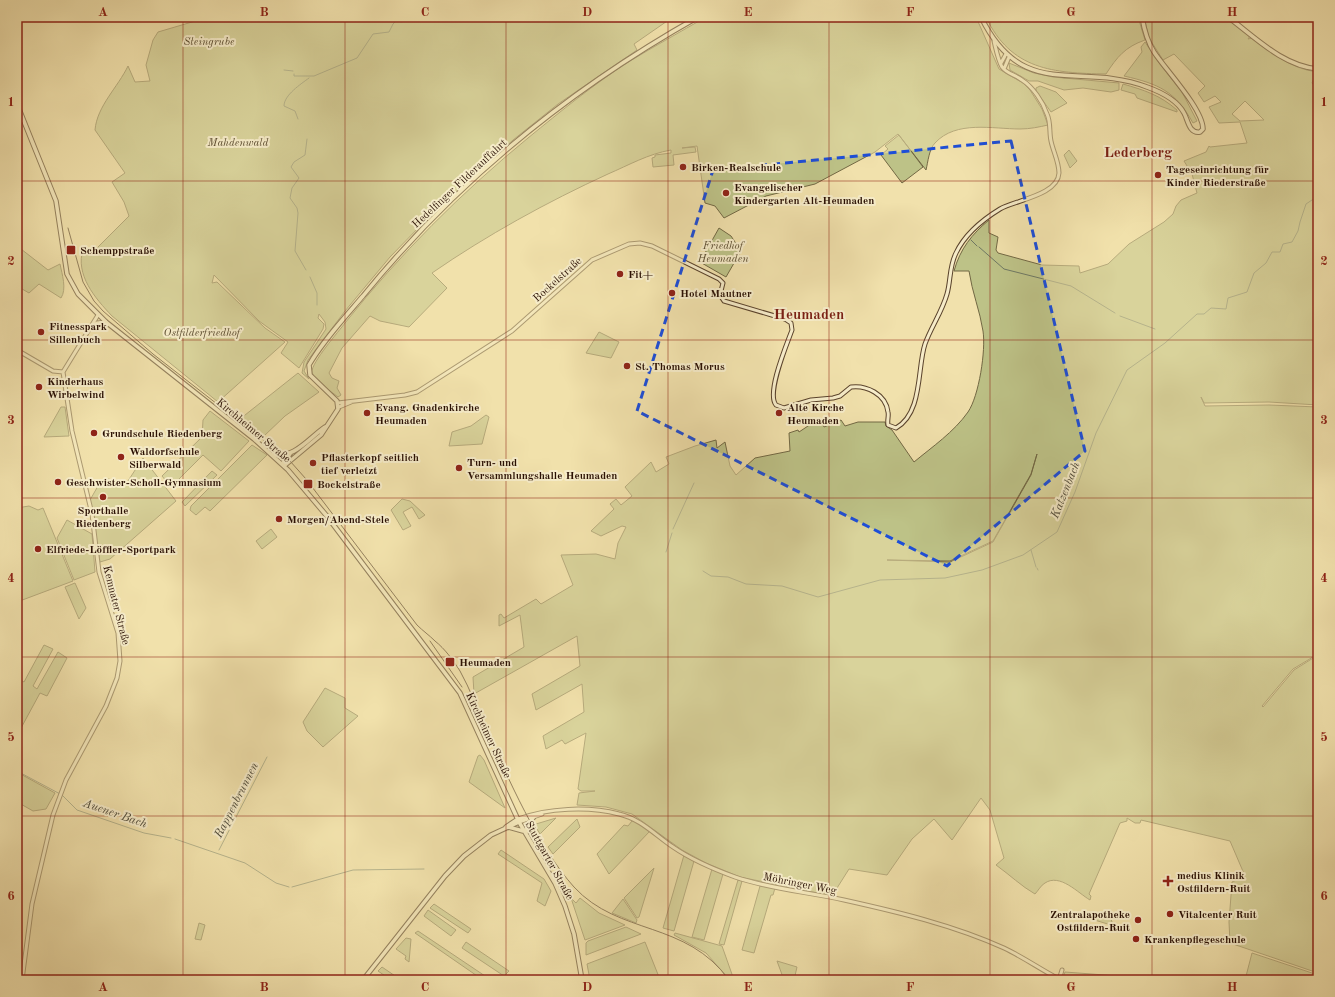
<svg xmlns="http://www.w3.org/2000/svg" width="1335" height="997" viewBox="0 0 1335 997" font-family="'Old Standard TT',serif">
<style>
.green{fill:#bdc287;stroke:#726844;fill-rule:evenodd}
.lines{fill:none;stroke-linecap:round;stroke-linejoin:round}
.stream{stroke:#6e7864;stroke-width:1}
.tertiary-casing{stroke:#5a432c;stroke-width:5}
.secondary-casing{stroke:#280e02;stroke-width:5.5}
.tertiary{stroke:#f6ecc9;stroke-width:3}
.secondary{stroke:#f6ecc9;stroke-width:3.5}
.tram{stroke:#280e02;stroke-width:1}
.marked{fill:none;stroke:#1d4ed8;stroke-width:3;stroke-dasharray:8 5;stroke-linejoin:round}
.grid{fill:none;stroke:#8f2418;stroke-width:1;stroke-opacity:0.55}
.poi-dot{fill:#8f2418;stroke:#f6ecc9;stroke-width:1.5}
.labels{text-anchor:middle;stroke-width:4;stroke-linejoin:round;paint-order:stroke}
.park-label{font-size:11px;font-style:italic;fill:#5c4d31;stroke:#f6ecc9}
.poi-label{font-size:11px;font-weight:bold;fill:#280e02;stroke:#f6ecc9;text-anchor:start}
.street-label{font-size:11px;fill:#280e02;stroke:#f6ecc9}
.water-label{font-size:12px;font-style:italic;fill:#514c3b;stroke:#f6ecc9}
.district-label{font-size:15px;font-weight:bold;fill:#7a1f14;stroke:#f6ecc9}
.neatline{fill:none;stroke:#8f2418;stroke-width:1.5}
.grid-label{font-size:13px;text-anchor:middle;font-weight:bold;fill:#8f2418}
</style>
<rect width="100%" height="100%" fill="#f1e1ac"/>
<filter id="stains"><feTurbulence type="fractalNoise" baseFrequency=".005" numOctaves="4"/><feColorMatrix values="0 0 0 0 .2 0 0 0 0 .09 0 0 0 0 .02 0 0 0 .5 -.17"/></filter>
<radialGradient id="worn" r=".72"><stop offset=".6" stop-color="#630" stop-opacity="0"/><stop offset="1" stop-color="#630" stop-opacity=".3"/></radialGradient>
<path class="green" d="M 209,17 L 673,17 L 634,44 L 637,50 L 558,104 L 513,140 L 424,222 L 390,257 L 345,311 L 308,360 L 304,371 L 309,379 L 302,373 L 304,362 L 326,329 L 325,322 L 319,314 L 318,318 L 324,324 L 323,329 L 299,368 L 281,353 L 288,342 L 259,321 L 214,275 L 212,283 L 217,282 L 265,328 L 285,342 L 218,402 L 112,316 C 95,298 75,275 83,249 L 96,249 L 129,216 L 124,202 L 112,182 L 125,173 L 95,130 C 97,106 118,87 128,66 L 135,82 L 150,81 L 146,65 L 153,40 L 158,32 Z
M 706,17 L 976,17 L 999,69 L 1023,83 L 1030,90 L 1042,109 L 1048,125 C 1039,127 1030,129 1020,129 C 993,129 956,120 935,143 C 929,149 928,162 926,170 L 898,134 L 875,152 L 815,184 L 766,196 L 724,218 L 715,206 L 705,203 L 697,146 L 682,148 L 695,147 L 696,152 L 673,155 L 674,165 L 653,167 L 652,158 L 655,157 L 655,155 L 671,153 L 671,150 C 648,154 629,165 608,174 C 547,202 487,235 432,273 L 447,288 L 409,327 L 380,321 L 370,316 L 342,348 L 329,373 L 332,378 L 339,381 L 337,388 L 341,395 L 338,397 C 331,391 314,382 312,372 C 311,363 339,331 345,323 C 400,254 461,193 528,138 C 561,111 594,84 630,61 C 655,46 680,32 706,17 Z
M 986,17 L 1138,17 L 1145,40 C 1125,47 1117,57 1106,74 C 1053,73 1011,70 986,17 Z
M 1144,17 L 1224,17 L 1250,36 L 1248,39 L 1252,38 C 1274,54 1289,68 1317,72 L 1312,83 L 1318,90 L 1318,405 L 1269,402 L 1204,403 L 1201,397 L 1205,406 L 1269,405 L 1318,407 L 1318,654 L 1293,669 L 1262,706 L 1263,707 L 1294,670 L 1318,655 L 1318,973 L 1230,943 L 1229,922 L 1232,882 L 1245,876 L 1230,841 L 1141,820 L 1140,823 L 1135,823 L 1127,818 L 1127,821 L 1120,823 L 1089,894 L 1091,896 L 1090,900 C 1078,893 1060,873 1045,883 C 1041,885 1038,891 1035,894 C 1021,886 1010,875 996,865 L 1004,858 L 990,810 L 981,798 L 952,840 L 934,819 L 912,839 L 887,875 L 849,869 L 832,896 L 740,877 L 706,863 L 682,850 L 632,814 L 606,807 L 577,805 L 579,793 L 595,791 L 581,791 L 578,789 L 586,733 L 565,744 L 562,740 L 546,749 L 543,736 L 584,712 L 582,684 L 536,710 L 532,694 L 580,666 L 577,636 L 474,694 L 473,677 L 524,647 L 520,615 L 499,626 L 499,615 L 501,614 L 504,618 L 536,599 L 541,604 L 573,585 L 561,555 L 596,554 L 615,559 L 618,543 L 626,527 L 622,526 L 601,536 L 591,531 L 614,509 L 610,504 L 616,499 L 621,505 L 632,496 L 625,487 L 651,462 L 656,472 L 669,464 L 666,457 L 695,446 L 716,440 L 717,448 L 725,442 L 730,466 L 736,475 L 755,458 L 790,451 L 789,433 L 798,430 L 799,432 L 820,418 L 824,427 L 841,420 L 845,426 L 858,422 L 885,422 L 886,426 L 892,430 L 914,462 C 932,447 954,432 968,412 C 979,396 986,350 983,331 C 980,311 972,292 969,271 L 954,271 C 960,249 972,234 989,220 L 989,233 L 998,237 L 996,250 L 998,253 L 1042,265 L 1079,266 L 1080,273 L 1108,264 L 1129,244 L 1164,222 L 1173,214 L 1176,206 L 1181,200 L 1197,193 L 1192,174 L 1184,161 L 1206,152 L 1209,146 L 1210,147 L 1247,143 L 1240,122 L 1219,123 L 1209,107 L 1221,102 L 1215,96 L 1204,102 L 1198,93 L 1205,86 L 1174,54 L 1163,60 L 1149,38 ZM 1245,101 L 1264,120 L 1240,121 L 1232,114 ZM 1037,454 L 1031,475 L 993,542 L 950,562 L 887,560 L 950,561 L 993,541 L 1031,474 Z
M 1145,42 L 1159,63 L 1182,92 L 1197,121 L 1193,123 C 1175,91 1159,84 1124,76 L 1142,52 L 1141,47 Z
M 1009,63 L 1034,73 L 1053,77 L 1119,83 L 1119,90 L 1111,92 L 1083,88 L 1064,90 L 1038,81 L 1029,81 L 1010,70 Z
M 1123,84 C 1144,90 1160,95 1177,110 L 1177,112 L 1137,98 L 1135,94 L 1121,90 Z
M 1040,86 L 1056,92 L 1067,103 L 1051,112 L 1036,91 L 1036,88 Z
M 899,135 L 923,167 L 902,183 L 881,155 L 888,149 L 885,146 Z
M 1069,150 L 1077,161 L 1070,168 L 1064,155 Z
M 719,228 L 731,236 L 741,251 L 726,277 L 700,262 Z
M 21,249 L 48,270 L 60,264 C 62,274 67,289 61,298 L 39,284 L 29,293 L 17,286 L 17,252 L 19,253 Z
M 599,332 L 619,342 L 611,358 L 586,353 Z
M 298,373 L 319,392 L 285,416 L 264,436 L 240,419 Z
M 61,407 L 65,407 L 69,436 L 44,437 Z
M 210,411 L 249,441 L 221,471 L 203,455 L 171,487 L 162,476 L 202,437 L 203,420 Z
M 486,415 L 489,417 L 482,444 L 449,446 L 452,432 L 471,426 Z
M 252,445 L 267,455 L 210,511 L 205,507 L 196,515 L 190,510 L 191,506 Z
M 143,458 L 176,501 L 110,559 L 100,562 L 90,500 L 98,486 L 97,482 L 109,479 L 124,487 Z
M 212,471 L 217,475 L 185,506 L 182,502 Z
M 402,499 L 410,501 L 425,515 L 419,519 L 412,507 L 403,512 L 411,526 L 403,530 L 391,510 Z
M 29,506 L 38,510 L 43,508 L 73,581 L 17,602 L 17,508 Z
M 67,520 L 92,534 L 95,572 L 74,580 L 57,538 Z
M 271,529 L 277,537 L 262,549 L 256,541 Z
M 75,583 L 86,608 L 79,619 L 65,587 Z
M 44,645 L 53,649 L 33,686 L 37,689 L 58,652 L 67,658 L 47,696 L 40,693 L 20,730 L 17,728 L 17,678 L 24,682 Z
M 325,688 L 345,698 L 345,708 L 358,716 L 323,747 L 307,731 L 303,722 Z
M 480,755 L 484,760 L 505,808 L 469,782 L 478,756 Z
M 17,772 L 55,793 L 46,809 L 33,811 L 19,803 L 17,805 Z
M 556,818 L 540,834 L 535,826 L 536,824 Z
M 577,819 L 580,827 L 553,854 L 548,847 Z
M 632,821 L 635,821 L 650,831 L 609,874 L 597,854 L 624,825 L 628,826 Z
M 501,850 L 544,879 L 551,891 L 545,906 L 537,901 L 542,883 L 498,854 Z
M 684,855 L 694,861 L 674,931 L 663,928 Z
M 654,868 L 639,917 L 637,918 L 624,898 Z
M 712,869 L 723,874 L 704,940 L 692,937 Z
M 738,880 L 742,881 L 724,945 L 719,944 Z
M 760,886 L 775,888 L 773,895 L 771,895 L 754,953 L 742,950 Z
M 571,898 L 576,903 L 580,898 L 599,913 L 625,925 L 585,940 Z
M 623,899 L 637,920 L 636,923 L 612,913 Z
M 434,904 L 471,929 L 468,933 L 430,908 Z
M 428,910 L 456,930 L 451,936 L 424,916 Z
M 1089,914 L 1110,919 L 1112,921 L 1111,925 L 1088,918 Z
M 199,923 L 205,925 L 201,940 L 195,939 Z
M 626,927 L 641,934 L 586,955 L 586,943 L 588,941 Z
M 418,931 L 491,980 L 483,980 L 415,933 Z
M 675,933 L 722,946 L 734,980 L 730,980 L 706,953 L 674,935 Z
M 406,938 L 411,939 L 409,962 L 405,959 L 406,956 L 396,949 Z
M 466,942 L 509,971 L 504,976 L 462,948 Z
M 645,942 L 659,977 L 650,980 L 609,980 L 607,976 L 590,980 L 587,964 Z
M 1252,953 L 1318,975 L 1318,980 L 1245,980 Z
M 777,961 L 797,967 L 794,980 L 784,980 Z
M 382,967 L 401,980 L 391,980 L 378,971 Z
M 1065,972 L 1131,977 L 1128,980 L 1062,980 Z"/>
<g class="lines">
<path class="stream" d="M 284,70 L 293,71
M 294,74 L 294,76 L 314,76 L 357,58 L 373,34 L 389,32 L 393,24 L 396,21 L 402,22 L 409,17
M 298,119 L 295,111 L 284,106 C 284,95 301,84 309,78
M 971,240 L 977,246
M 979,247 L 1004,269 L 1071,286 L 1115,313
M 306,270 L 295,251 L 298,213 L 297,208 L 290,198 L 292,188 L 299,178 L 291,167 L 294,162 L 305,155 L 307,139
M 310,277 L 317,293 L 317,305
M 1120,316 L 1155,329
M 673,529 L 694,483
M 1031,550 L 1036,567
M 666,552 L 672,533
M 1037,568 L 1038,570
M 703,571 L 711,576 L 728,577 L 746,584 L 782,586 L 818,597 L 880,580 L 945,578 L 982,570 L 1023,555 L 1057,532 L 1075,492 L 1096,433 L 1127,370 L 1165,343 L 1197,314 L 1204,314 L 1211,308 L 1226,309 L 1228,298 L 1247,292 L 1254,273 L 1266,263 L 1272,252 L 1280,252 L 1283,244 L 1292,242 L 1298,231 L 1300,222 L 1306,204 L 1318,196
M 17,771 L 62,795 L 77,810 L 144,833 L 171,838
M 175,839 L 245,863 L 276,883 L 289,887
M 219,850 L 267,757
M 292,887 L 353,870 L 424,869"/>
<defs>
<path id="tertiary" d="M 1001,63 L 1006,54
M 1004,69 L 1009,57
M 91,328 L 97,323 L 106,322
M 17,350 L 53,371 L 63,372 L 98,315
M 338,403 L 405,395 L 417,392 L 512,331 L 592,260 L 629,244 L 640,243 L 652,246 L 719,279 L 723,283 L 720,295 L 724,301 L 785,319 L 791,323 L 792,330 C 787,344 766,393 776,405 L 784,408 L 811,400 L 833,398 L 840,396 L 851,387 C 866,385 886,394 888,412 C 889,416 887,420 888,425 L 896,428 C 923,413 917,368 925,344 C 931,327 942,312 947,294 C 951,280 949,267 956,253 C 965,234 982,220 1000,209 C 1016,200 1058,195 1059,173 C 1059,162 1053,151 1051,141 C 1049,132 1051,122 1047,114 C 1043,102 1033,87 1022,80 C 1016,75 1007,74 1002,67 C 998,60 996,49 994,41
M 339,407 L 351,402
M 518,819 C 548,808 588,806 619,814 C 641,819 655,835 673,847 C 692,860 713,869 735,877 C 770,889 808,892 844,900 C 898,912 953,925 1004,948 C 1023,957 1040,969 1059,979
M 519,822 L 542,814
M 22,980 L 32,904 L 53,815 L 66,780 L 106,706 L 117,678 L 120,661 L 118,633 L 99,572 L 92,514 L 72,431 L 63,372
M 1059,980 L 1062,970"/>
<path id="secondary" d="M 981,17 C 1023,103 1079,61 1147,87 C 1161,92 1177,100 1184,113 C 1188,120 1189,134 1200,132 L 1203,129 C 1203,109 1165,69 1154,52 C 1147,41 1144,29 1142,17
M 1228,17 C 1256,38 1283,66 1318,69
M 17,104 L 56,201 L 67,274 L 78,294 L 106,322 L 254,439 L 288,470 L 326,515 L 460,693 L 519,822 L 555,883 L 565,906 L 574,934 L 582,980
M 273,454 C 293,460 309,438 325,427
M 282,464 L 290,454
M 284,466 L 321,435 L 338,409 L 337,401 L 310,375 L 309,365 C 322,342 345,317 363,296 C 455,183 570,89 698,17
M 506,827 L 518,819
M 508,827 L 523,831
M 526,833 L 528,823 L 533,818
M 363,980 L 445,876 L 464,856 L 491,835 L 519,822"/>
</defs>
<use href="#tertiary" class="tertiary-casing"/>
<use href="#secondary" class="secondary-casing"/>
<use href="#tertiary" class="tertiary"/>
<use href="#secondary" class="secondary"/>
<path class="tram" d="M 68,228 L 83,282 L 94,301 L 103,311 L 153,354 L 290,461 L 306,479 L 417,625 C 423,631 429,635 435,641 C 445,649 453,660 460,671 C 470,689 478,710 486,729 C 508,778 538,847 574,887 C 619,936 686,920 729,980
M 430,641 L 462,687"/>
</g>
<path d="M0 0H1335V997H0ZM 1011,141 L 1085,451 L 947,566 L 637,411 L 713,170 Z" fill="#f1e1ac" fill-opacity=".55" fill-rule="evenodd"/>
<path class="marked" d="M 1011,141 L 1085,451 L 947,566 L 637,411 L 713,170 Z"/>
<path class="grid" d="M 183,17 L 183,980M 345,17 L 345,980M 506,17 L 506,980M 668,17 L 668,980M 829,17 L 829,980M 990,17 L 990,980M 1152,17 L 1152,980M 17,181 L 1318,181M 17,340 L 1318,340M 17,498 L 1318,498M 17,657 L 1318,657M 17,816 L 1318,816"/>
<g class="poi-dot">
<circle cx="683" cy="167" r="4"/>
<circle cx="1158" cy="175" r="4"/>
<circle cx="726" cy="193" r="4"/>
<rect x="66" y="245" width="10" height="10" rx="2"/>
<circle cx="620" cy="274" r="4"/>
<circle cx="672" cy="293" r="4"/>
<circle cx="41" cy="332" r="4"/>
<circle cx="627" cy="366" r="4"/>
<circle cx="39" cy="387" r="4"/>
<circle cx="367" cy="413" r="4"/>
<circle cx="779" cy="413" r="4"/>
<circle cx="94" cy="433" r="4"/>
<circle cx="121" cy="457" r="4"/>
<circle cx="313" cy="463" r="4"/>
<circle cx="459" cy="468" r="4"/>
<circle cx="58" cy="482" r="4"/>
<rect x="303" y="479" width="10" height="10" rx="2"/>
<circle cx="103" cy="497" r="4"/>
<circle cx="279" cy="519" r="4"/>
<circle cx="38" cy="549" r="4"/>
<rect x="445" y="657" width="10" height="10" rx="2"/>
<path d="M1166 875h4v4h4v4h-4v4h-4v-4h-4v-4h4z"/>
<circle cx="1170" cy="914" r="4"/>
<circle cx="1138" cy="920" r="4"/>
<circle cx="1136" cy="939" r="4"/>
</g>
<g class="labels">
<g class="park-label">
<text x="209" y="45">Steingrube</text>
<text x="238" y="146">Mahdenwald</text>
<text x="723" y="249">Friedhof<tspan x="723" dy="13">Heumaden</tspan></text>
<text x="202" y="336">Ostfilderfriedhof</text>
</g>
<g class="poi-label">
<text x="691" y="171">Birken-Realschule</text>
<text x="1166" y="173">Tageseinrichtung für<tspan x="1166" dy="13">Kinder Riederstraße</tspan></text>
<text x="734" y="191">Evangelischer<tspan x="734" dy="13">Kindergarten Alt-Heumaden</tspan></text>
<text x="80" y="254">Schemppstraße</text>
<text x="628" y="278">Fit+</text>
<text x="680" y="297">Hotel Mautner</text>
<text x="49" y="330">Fitnesspark<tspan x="49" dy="13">Sillenbuch</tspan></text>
<text x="635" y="370">St. Thomas Morus</text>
<text x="47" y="385">Kinderhaus<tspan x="47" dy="13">Wirbelwind</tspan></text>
<text x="375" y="411">Evang. Gnadenkirche<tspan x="375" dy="13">Heumaden</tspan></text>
<text x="787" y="411">Alte Kirche<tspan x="787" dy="13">Heumaden</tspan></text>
<text x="102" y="437">Grundschule Riedenberg</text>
<text x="129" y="455">Waldorfschule<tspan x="129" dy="13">Silberwald</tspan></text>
<text x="321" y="461">Pflasterkopf seitlich<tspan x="321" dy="13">tief verletzt</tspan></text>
<text x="467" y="466">Turn- und<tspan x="467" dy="13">Versammlungshalle Heumaden</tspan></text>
<text x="66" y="486">Geschwister-Scholl-Gymnasium</text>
<text x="317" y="488">Bockelstraße</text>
<text x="103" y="514" text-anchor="middle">Sporthalle<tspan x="103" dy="13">Riedenberg</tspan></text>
<text x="287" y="523">Morgen/Abend-Stele</text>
<text x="46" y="553">Elfriede-Löffler-Sportpark</text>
<text x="459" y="666">Heumaden</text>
<text x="1177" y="879">medius Klinik<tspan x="1177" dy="13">Ostfildern-Ruit</tspan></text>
<text x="1130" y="918" text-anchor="end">Zentralapotheke<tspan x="1130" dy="13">Ostfildern-Ruit</tspan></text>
<text x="1178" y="918">Vitalcenter Ruit</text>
<text x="1144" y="943">Krankenpflegeschule</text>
</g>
<g class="street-label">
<text transform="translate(459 183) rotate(-43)" y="4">Hedelfinger Filderauffahrt</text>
<text transform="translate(557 279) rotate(-42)" y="4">Bockelstraße</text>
<text transform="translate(254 430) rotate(40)" y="4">Kirchheimer Straße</text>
<text transform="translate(117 605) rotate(76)" y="4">Kemnater Straße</text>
<text transform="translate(489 735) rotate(65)" y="4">Kirchheimer Straße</text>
<text transform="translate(550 860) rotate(61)" y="4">Stuttgarter Straße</text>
<text transform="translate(800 883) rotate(11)" y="4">Möhringer Weg</text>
</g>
<g class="water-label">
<text transform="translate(1065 490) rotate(-68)" y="4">Katzenbach</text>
<text transform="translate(236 800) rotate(-63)" y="4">Rappenbrunnen</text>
<text transform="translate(115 813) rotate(19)" y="4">Auener Bach</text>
</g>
<g class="district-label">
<text x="1138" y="157">Lederberg</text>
<text x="809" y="319">Heumaden</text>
</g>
</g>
<rect width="1335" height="997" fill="none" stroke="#f1e1ac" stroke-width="44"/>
<rect x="22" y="22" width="1291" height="953" class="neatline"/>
<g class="grid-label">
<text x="103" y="16">A</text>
<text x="264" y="16">B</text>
<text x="425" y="16">C</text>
<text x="587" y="16">D</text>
<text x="748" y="16">E</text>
<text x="910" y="16">F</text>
<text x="1071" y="16">G</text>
<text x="1232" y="16">H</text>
<text x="11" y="106">1</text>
<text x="1324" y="106">1</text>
<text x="11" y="265">2</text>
<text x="1324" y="265">2</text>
<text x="11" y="424">3</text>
<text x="1324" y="424">3</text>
<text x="11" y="582">4</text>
<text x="1324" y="582">4</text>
<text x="11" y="741">5</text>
<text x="1324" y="741">5</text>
<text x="11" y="900">6</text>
<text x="1324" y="900">6</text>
<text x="103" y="991">A</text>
<text x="264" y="991">B</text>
<text x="425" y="991">C</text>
<text x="587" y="991">D</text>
<text x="748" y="991">E</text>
<text x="910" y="991">F</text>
<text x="1071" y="991">G</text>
<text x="1232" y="991">H</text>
</g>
<rect width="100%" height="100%" filter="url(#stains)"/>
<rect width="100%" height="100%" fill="url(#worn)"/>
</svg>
